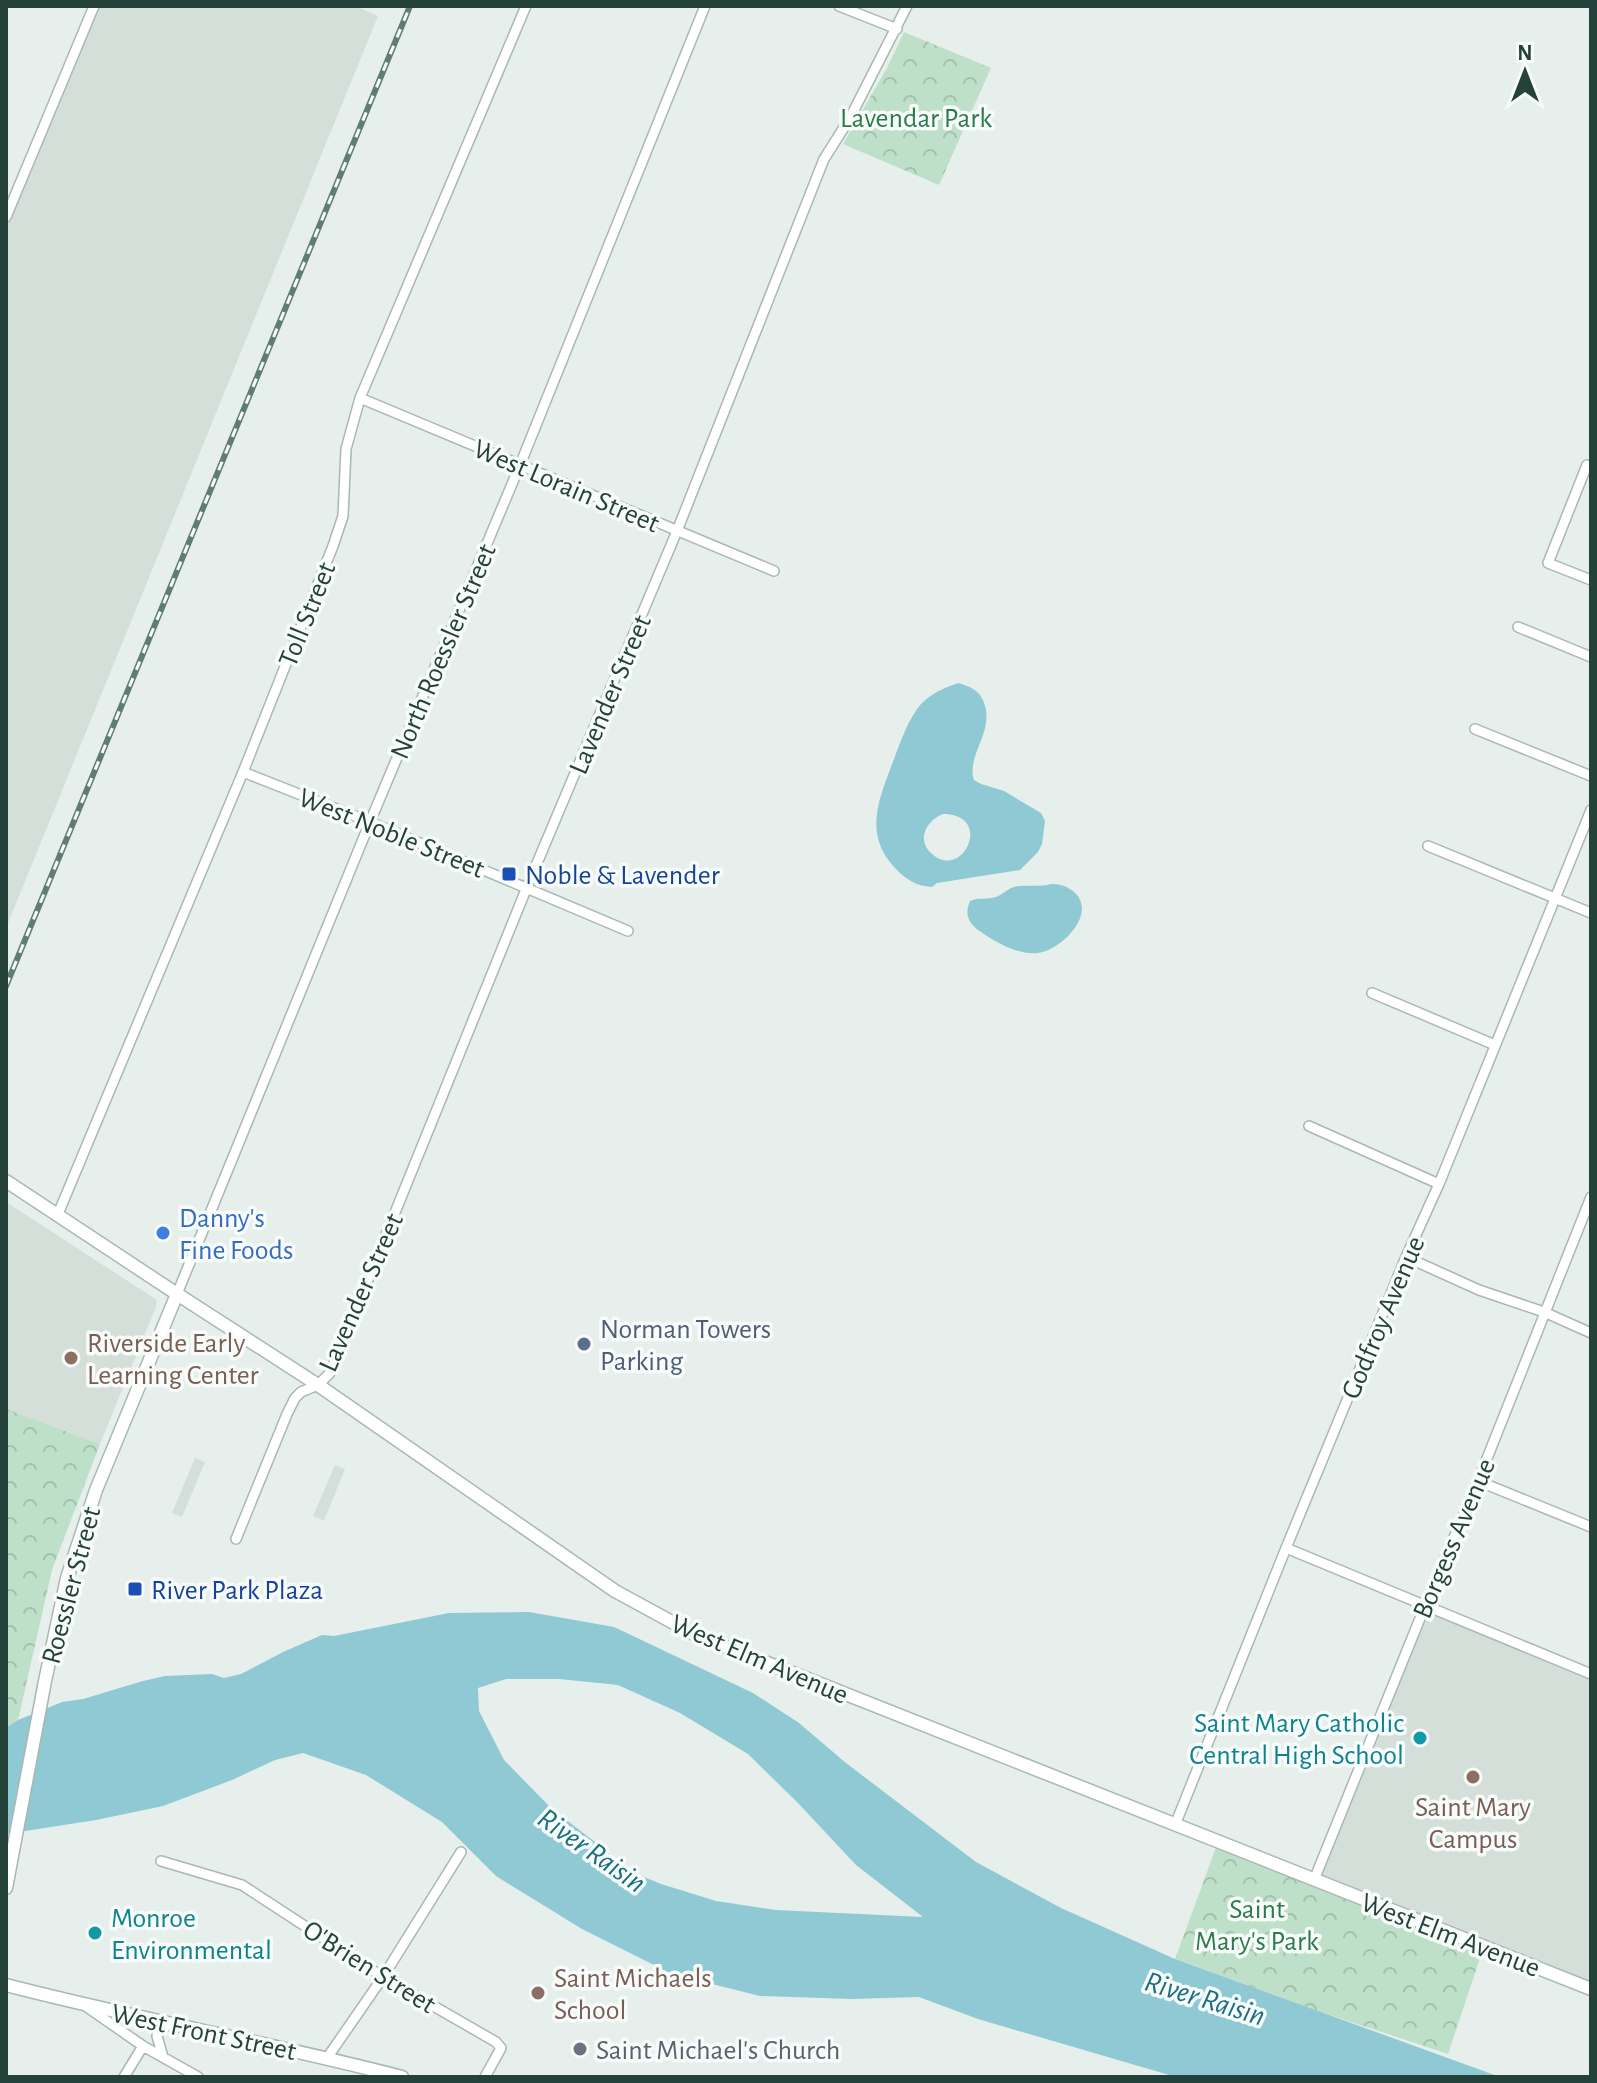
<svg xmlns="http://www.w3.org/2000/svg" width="1597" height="2083" viewBox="0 0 1597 2083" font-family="'Alegreya Sans',sans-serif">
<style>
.built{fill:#d4dfda}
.park{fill:url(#park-crowns)}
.water{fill:#8ec9d4;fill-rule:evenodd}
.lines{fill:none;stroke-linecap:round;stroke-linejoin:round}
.minor-casing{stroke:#a8b8b2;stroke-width:12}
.tertiary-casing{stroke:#a8b8b2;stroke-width:15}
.minor{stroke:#fff;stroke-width:9}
.tertiary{stroke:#fff;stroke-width:12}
.rail-casing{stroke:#5f7d75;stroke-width:6}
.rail{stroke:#f7fbf9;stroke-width:3;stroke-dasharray:9;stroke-linecap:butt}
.transit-dot{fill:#1a4fb4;stroke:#f7fbf9;stroke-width:3}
.shop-dot{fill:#3f7fe0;stroke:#f7fbf9;stroke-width:3}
.service-dot{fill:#5c6f8a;stroke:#f7fbf9;stroke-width:3}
.education-dot{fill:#8d6e63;stroke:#f7fbf9;stroke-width:3}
.culture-dot{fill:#0f9aa8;stroke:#f7fbf9;stroke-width:3}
.worship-dot{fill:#6b7280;stroke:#f7fbf9;stroke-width:3}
.labels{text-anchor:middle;stroke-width:7;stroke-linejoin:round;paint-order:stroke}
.park-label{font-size:28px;fill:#2d7a4b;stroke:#f7fbf9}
.street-label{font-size:28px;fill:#24423a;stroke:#f7fbf9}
.transit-label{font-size:28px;fill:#164399;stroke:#f7fbf9;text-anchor:start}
.shop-label{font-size:28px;fill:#366cbe;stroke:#f7fbf9;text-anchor:start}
.service-label{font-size:28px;fill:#4e5e75;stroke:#f7fbf9;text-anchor:start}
.education-label{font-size:28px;fill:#785e54;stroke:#f7fbf9;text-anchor:start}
.culture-label{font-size:28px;fill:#0d838f;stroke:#f7fbf9;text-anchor:end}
.worship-label{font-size:28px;fill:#5b616d;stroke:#f7fbf9;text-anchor:start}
.water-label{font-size:30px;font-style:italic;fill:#1c6f80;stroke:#f7fbf9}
</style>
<defs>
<pattern id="park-crowns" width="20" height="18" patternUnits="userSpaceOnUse" patternTransform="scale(2)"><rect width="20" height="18" fill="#bfe0c8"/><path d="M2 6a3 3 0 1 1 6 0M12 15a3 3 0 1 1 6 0" fill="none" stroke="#a4c1ad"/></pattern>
</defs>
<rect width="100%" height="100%" fill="#e6efeb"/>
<path class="built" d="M 96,6 L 355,6 L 378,16 L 6,928 L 6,218 Z
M 6,1202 L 157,1300 L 156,1307 L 100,1444 L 6,1409 Z
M 195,1458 L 205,1462 L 182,1517 L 172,1513 Z
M 335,1465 L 345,1469 L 324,1521 L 313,1516 Z
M 1425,1606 L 1591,1674 L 1591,1986 L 1314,1880 Z"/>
<path class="park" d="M 904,32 L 991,68 L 939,185 L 843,144 L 887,68 Z
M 6,1409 L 100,1444 L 52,1570 L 18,1720 L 6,1728 Z
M 1218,1842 L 1484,1946 L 1448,2054 L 1315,2010 L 1175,1959 Z"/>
<path class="water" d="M 958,683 C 972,687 981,691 985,706 C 993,733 966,757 974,780 L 981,784 L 1004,791 L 1041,813 L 1045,821 L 1042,844 L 1038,852 L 1020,870 L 937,883 L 932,887 C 916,886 905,879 895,868 C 862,833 880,797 894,759 C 901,741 908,719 921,704 C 932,693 944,688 958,683 ZM 943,814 C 995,814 962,883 931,853 C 916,839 927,820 943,814 Z
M 1051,884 C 1060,884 1067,886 1074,892 C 1098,913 1062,950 1038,953 C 1018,955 997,943 981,932 C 969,924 964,915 970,901 C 979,897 987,900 996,897 C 1004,894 1009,887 1019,886 C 1030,885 1040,887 1051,884 Z
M 529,1612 L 614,1627 L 753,1693 L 799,1723 L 846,1763 L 976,1862 L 1061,1908 L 1175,1959 L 1500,2077 L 1176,2077 L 978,2019 L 919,1997 L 852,1999 L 760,1996 L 672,1974 L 582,1929 L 496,1876 L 442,1822 L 366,1775 L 303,1753 L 275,1760 L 232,1780 L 163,1806 L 96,1820 L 6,1834 L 6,1728 L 18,1720 L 62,1702 L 83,1699 L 143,1681 L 165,1676 L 212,1674 L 224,1678 L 241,1674 L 283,1652 L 322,1635 L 334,1636 L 449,1613 ZM 506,1679 L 559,1679 L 618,1685 L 680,1713 L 748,1754 L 798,1803 L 856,1865 L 923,1917 L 776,1910 L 716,1901 L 661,1884 L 627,1870 L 600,1846 L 551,1808 L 504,1760 L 479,1711 L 478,1688 Z"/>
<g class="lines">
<defs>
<path id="minor" d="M 839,6 L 897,29
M 6,217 L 94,6
M 360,398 L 774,571
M 1587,465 L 1548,563 L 1591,580
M 1518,627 L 1591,657
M 1475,729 L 1591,776
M 243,772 L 370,822 L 628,931
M 1428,846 L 1591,913
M 1372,993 L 1495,1045
M 1309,1126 L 1439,1184
M 58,1214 L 243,772 L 333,546 L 343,516 L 346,449 L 360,398 L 526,6
M 1406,1257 L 1479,1290 L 1544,1312 L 1591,1333
M 177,1294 L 370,822 L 520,465 L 705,6
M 1478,1481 L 1591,1527
M 236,1539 L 287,1414 L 295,1398 L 301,1392 L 318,1385 L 330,1373 L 527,887 L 677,531 L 824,159 L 850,118 L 907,6
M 1286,1548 L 1591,1674
M 1175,1825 L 1286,1548 L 1406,1257 L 1439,1184 L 1591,810
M 161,1861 L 242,1885 L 383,1977 L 496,2042 L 501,2048 L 485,2077
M 1314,1880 L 1425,1606 L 1478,1481 L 1591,1197
M 87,2007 L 143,2046 L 198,2077
M 163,2057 L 157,2036 L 160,2030 L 170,2024
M 327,2058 L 383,1977 L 461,1852
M 124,2077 L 143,2046"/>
<path id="tertiary" d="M 6,1181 L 177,1294 L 318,1385 L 615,1591 L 694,1634 L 1591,1989
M 6,1888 L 45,1681 L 67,1578 L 96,1490 L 177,1294
M 6,1985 C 137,2019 271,2043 402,2077"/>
</defs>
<use href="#minor" class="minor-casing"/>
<use href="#tertiary" class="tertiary-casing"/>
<use href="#minor" class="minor"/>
<use href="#tertiary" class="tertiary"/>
<defs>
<path id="rail" d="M 6,986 L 410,6"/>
</defs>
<use href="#rail" class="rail-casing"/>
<use href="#rail" class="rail"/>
</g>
<g class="transit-dot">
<rect x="501" y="866" width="16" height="16" rx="4"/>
<rect x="127" y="1581" width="16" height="16" rx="4"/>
</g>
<circle class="shop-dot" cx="163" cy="1233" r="8"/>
<circle class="service-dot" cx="584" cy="1344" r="8"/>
<g class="education-dot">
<circle cx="71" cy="1358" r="8"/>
<circle cx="1473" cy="1777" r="8"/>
<circle cx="538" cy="1993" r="8"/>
</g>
<g class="culture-dot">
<circle cx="1420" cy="1738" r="8"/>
<circle cx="95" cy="1933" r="8"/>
</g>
<circle class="worship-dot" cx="580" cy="2049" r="8"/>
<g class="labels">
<g class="park-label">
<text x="916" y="127">Lavendar Park</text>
<text x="1257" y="1918">Saint<tspan x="1257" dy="32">Mary's Park</tspan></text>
</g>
<g class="street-label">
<text transform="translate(567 485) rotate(23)" y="10">West Lorain Street</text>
<text transform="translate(306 614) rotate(-68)" y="10">Toll Street</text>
<text transform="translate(442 651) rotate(-67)" y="10">North Roessler Street</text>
<text transform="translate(609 694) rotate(-67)" y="10">Lavender Street</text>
<text transform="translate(392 832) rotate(22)" y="10">West Noble Street</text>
<text transform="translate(360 1292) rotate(-66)" y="10">Lavender Street</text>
<text transform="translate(1382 1317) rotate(-67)" y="10">Godfroy Avenue</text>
<text transform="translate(1453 1538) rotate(-67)" y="10">Borgess Avenue</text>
<text transform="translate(70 1585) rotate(-75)" y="10">Roessler Street</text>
<text transform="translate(760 1658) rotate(23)" y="10">West Elm Avenue</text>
<text transform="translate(1451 1934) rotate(21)" y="10">West Elm Avenue</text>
<text transform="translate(370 1966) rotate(32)" y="10">O'Brien Street</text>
<text transform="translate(204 2031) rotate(12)" y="10">West Front Street</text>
</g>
<g class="transit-label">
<text x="525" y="884">Noble &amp; Lavender</text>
<text x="151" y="1599">River Park Plaza</text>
</g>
<g class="shop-label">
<text x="179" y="1227">Danny's<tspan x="179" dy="32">Fine Foods</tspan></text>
</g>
<g class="service-label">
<text x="600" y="1338">Norman Towers<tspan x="600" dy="32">Parking</tspan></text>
</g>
<g class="education-label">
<text x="87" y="1352">Riverside Early<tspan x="87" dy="32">Learning Center</tspan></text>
<text x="1473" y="1816" text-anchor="middle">Saint Mary<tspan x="1473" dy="32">Campus</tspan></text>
<text x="554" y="1987">Saint Michaels<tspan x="554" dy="32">School</tspan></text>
</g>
<g class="culture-label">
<text x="1404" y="1732">Saint Mary Catholic<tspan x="1404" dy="32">Central High School</tspan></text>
<text x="111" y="1927" text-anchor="start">Monroe<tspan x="111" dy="32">Environmental</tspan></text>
</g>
<g class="worship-label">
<text x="596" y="2059">Saint Michael's Church</text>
</g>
<g class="water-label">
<text transform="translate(592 1850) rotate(35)" y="10">River Raisin</text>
<text transform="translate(1205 1998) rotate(17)" y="10">River Raisin</text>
</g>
</g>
<rect width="1597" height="2083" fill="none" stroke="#24423a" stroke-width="16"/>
<g transform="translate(1525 72)" stroke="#f7fbf9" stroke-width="6" paint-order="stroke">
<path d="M0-6L14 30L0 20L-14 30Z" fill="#24423a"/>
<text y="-12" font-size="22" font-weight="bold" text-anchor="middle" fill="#24423a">N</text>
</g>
</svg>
